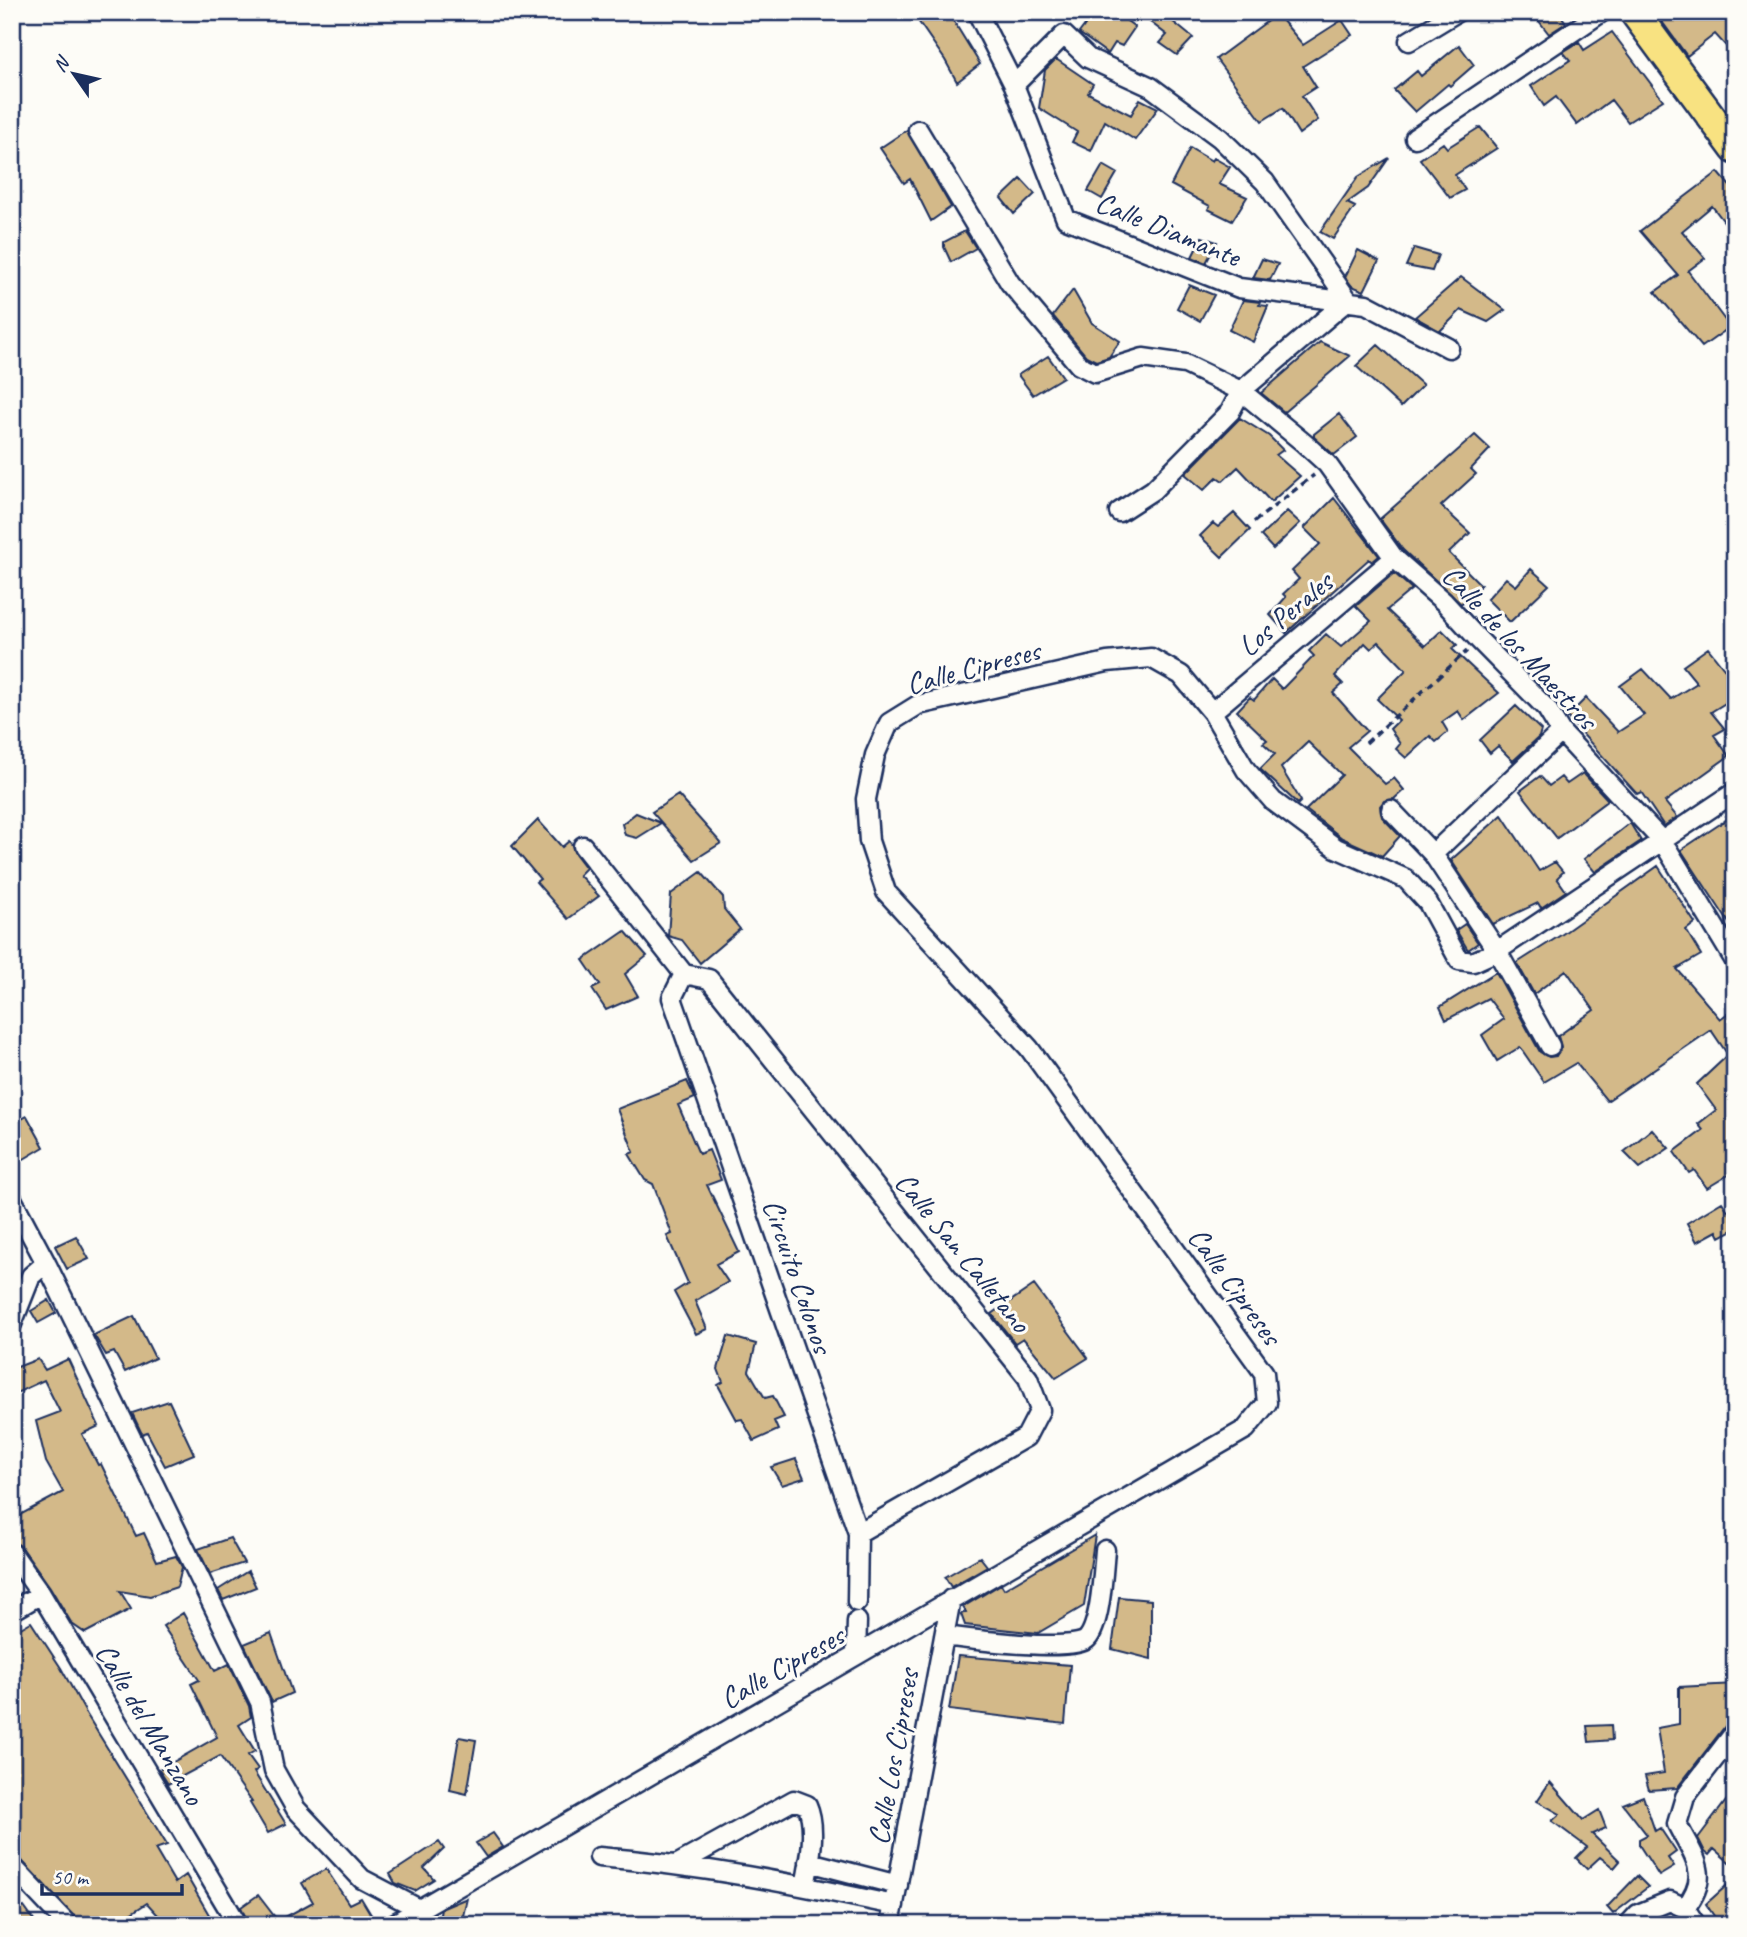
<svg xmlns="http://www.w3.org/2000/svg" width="1747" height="1937" viewBox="0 0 1747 1937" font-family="Caveat,sans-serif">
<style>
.building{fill:#d3b989;stroke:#1b2f5e;stroke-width:2}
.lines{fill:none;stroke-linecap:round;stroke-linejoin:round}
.minor-casing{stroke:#1b2f5e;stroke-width:23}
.primary-casing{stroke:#1b2f5e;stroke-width:33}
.path{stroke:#1b2f5e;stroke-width:3.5;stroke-dasharray:7 5;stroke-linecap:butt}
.minor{stroke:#fdfcf7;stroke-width:18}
.primary{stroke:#f8e281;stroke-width:28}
.labels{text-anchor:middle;stroke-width:6;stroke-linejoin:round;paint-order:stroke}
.street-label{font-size:30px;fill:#1b2f5e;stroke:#fdfcf7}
</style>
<rect width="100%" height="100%" fill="#fdfcf7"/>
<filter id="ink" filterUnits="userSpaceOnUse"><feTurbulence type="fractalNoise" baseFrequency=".0143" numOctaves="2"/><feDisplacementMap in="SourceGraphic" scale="14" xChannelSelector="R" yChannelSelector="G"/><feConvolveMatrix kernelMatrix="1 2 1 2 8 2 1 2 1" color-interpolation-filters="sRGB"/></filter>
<g filter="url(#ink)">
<path class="building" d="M 912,12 L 948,12 L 980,64 L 957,82 L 945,60 Z
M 1095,12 L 1115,12 L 1135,27 L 1122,46 L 1115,43 L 1108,54 L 1079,33 Z
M 1137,12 L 1161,12 L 1193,38 L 1177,55 L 1160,43 L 1167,35 Z
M 1532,12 L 1559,12 L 1566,23 L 1549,34 Z
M 1655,12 L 1735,12 L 1735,56 L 1715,34 L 1687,56 Z
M 1277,14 L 1303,45 L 1342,20 L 1352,35 L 1303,66 L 1316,87 L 1302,96 L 1318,120 L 1299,134 L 1283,108 L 1262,121 L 1216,59 Z
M 1612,32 L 1663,100 L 1628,122 L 1611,100 L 1577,125 L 1556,97 L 1544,106 L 1531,86 L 1570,60 L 1563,52 L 1579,42 L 1584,50 Z
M 1459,45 L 1474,65 L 1450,86 L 1448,84 L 1415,112 L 1394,90 L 1417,71 L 1421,76 Z
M 1056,59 L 1093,84 L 1088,93 L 1131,115 L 1140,99 L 1158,108 L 1135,140 L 1105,121 L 1091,151 L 1072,142 L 1077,132 L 1039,108 L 1045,70 Z
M 1480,127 L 1497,148 L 1455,175 L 1465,190 L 1450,198 L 1420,159 L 1443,143 L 1447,148 Z
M 907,130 L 951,207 L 931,221 L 910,179 L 904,183 L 880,148 Z
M 1190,148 L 1212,161 L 1214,158 L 1230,167 L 1219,184 L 1247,197 L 1232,221 L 1208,209 L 1210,206 L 1171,185 Z
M 1389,158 L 1368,188 L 1347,203 L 1355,207 L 1333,239 L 1320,232 L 1358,177 Z
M 1103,165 L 1117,173 L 1102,199 L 1088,191 Z
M 1718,172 L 1735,192 L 1735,236 L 1712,206 L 1682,231 L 1705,258 L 1688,271 L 1730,327 L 1702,347 L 1655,292 L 1678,275 L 1640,231 Z
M 1021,179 L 1035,194 L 1014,214 L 1001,198 Z
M 965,231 L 976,248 L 951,262 L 944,247 L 944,242 Z
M 1202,237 L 1217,242 L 1206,263 L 1192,257 Z
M 1414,248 L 1438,255 L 1432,271 L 1406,266 Z
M 1358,250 L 1379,261 L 1364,291 L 1352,286 L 1345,277 Z
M 1262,259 L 1278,264 L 1270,280 L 1253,278 Z
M 1461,277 L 1505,310 L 1488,322 L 1461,310 L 1440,331 L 1415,317 Z
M 1189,285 L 1214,295 L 1200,321 L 1177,308 Z
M 1073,290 L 1092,323 L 1120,341 L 1109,357 L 1096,361 L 1086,356 L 1053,316 Z
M 1243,300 L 1260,302 L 1259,305 L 1268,306 L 1253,342 L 1229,330 Z
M 1320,342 L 1350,356 L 1284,412 L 1261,393 Z
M 1378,345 L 1423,385 L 1401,407 L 1356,366 Z
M 1048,356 L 1063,377 L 1033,395 L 1018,375 Z
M 1339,414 L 1357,437 L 1334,455 L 1314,437 L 1314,434 Z
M 1240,418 L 1269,436 L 1283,450 L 1276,455 L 1300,476 L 1271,502 L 1238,467 L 1223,481 L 1217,477 L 1204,490 L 1185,474 Z
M 1475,435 L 1490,449 L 1471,469 L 1476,474 L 1441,506 L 1470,533 L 1449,553 L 1481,585 L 1461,604 L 1403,550 L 1380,519 Z
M 1334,498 L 1379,556 L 1372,562 L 1369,559 L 1286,633 L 1270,615 L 1286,597 L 1283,594 L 1299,579 L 1292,571 L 1320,544 L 1304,528 Z
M 1287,511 L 1300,523 L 1273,549 L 1261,536 Z
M 1234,513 L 1250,530 L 1222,557 L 1200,536 L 1213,523 L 1218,527 Z
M 1531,569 L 1549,585 L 1510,622 L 1487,599 L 1506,578 L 1516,586 Z
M 1394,573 L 1412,589 L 1387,610 L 1425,646 L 1442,630 L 1457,645 L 1452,649 L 1499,693 L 1464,720 L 1458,711 L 1442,722 L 1448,732 L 1436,742 L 1430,736 L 1406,758 L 1396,749 L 1400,744 L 1390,729 L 1399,720 L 1377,699 L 1406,670 L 1379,642 L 1371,649 L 1365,643 L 1335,676 L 1343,684 L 1333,693 L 1367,731 L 1348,747 L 1385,784 L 1394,778 L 1404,790 L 1394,799 L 1384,801 L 1380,806 L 1382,817 L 1400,836 L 1382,856 L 1342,838 L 1306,810 L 1342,775 L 1308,742 L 1281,768 L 1301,801 L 1298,804 L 1260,769 L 1275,754 L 1263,743 L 1267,740 L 1237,711 L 1250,697 L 1254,700 L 1272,679 L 1282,689 L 1314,656 L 1309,651 L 1326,634 L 1341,647 L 1371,621 L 1356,606 Z
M 1708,648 L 1735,682 L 1735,697 L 1711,712 L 1725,729 L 1714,735 L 1729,756 L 1665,802 L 1677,817 L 1664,826 L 1641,792 L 1637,794 L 1567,717 L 1586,698 L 1618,732 L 1644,715 L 1620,686 L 1643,669 L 1671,699 L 1697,683 L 1683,666 Z
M 1516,706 L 1541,730 L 1539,737 L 1513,761 L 1498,746 L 1490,753 L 1480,740 Z
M 1583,773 L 1608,800 L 1557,838 L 1520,791 L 1540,776 L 1549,786 L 1561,777 L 1567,784 Z
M 678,795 L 721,843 L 694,860 L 652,812 Z
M 636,813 L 661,823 L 637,838 L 625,835 L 622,824 Z
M 1735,814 L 1735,932 L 1681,850 Z
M 1502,815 L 1539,871 L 1555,862 L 1563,872 L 1557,878 L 1566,891 L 1541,908 L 1538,903 L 1493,924 L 1451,860 Z
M 538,820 L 562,847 L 569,841 L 572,845 L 574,852 L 586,868 L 579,875 L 599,896 L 568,919 L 536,882 L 540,879 L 512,846 Z
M 1630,823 L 1641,841 L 1595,872 L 1584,859 Z
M 1658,866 L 1695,923 L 1686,930 L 1701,955 L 1677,969 L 1720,1019 L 1735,1008 L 1735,1171 L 1707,1188 L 1694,1170 L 1689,1173 L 1674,1152 L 1703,1130 L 1698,1124 L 1716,1110 L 1697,1084 L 1728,1055 L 1711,1030 L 1607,1101 L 1576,1063 L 1544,1082 L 1520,1047 L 1497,1061 L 1482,1035 L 1504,1019 L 1488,998 L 1446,1020 L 1440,1007 L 1496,972 L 1540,1052 L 1549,1057 L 1556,1056 L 1561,1047 L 1558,1036 L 1594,1010 L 1566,970 L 1534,994 L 1517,963 L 1561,935 Z
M 701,872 L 723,897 L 724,909 L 740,929 L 700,963 L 682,940 L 668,936 L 671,894 Z
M 1465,924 L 1478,943 L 1468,950 L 1456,930 Z
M 625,931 L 647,956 L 625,974 L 638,996 L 606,1010 L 592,989 L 600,985 L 583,960 Z
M 687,1081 L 695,1098 L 678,1105 L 699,1154 L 709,1150 L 721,1180 L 707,1185 L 739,1252 L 716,1264 L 728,1282 L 695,1301 L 707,1329 L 696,1334 L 674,1292 L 688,1283 L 667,1236 L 672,1234 L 653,1184 L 645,1180 L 629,1154 L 634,1152 L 617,1109 Z
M 27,1116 L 44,1147 L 12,1166 L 12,1124 Z
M 1652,1129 L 1669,1148 L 1640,1168 L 1624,1152 Z
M 1722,1202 L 1735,1221 L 1735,1229 L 1720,1237 L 1717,1231 L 1697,1242 L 1687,1223 Z
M 76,1236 L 89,1259 L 67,1269 L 55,1246 Z
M 1034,1285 L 1088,1358 L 1056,1378 L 1023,1338 L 1015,1343 L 992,1314 Z
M 49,1300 L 56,1313 L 38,1323 L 31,1311 Z
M 134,1316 L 155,1358 L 125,1372 L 114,1352 L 106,1355 L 94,1335 Z
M 728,1336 L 756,1344 L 749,1371 L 765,1398 L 773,1396 L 784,1417 L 774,1421 L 778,1430 L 754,1441 L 742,1419 L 737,1420 L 718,1385 L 723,1382 L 718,1369 Z
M 38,1359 L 45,1370 L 68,1359 L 99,1426 L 82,1434 L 98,1465 L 101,1464 L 136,1536 L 144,1533 L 157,1561 L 176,1556 L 182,1567 L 177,1587 L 150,1596 L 120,1591 L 131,1609 L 85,1633 L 72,1624 L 50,1587 L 21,1546 L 12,1542 L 12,1519 L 63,1492 L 46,1462 L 36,1421 L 60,1412 L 44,1380 L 12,1395 L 12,1369 Z
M 169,1401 L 194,1454 L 165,1466 L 147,1432 L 142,1434 L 132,1413 Z
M 796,1459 L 804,1478 L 782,1485 L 771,1467 Z
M 1095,1535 L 1084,1606 L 1038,1633 L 965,1625 L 961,1614 L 966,1612 L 963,1607 L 1001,1584 L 1004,1589 Z
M 230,1538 L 244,1563 L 210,1574 L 198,1549 Z
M 980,1557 L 987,1566 L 951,1587 L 945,1577 Z
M 248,1571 L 256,1587 L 223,1600 L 218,1590 Z
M 1119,1597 L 1151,1600 L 1151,1659 L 1112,1649 Z
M 183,1613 L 215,1671 L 229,1664 L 249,1706 L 251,1717 L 239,1725 L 255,1751 L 248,1755 L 258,1769 L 254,1772 L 286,1824 L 268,1833 L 250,1803 L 252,1802 L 220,1756 L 168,1784 L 159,1770 L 217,1737 L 191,1684 L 199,1680 L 163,1626 Z
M 31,1622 L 61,1668 L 87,1715 L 167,1845 L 155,1849 L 175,1883 L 186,1875 L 215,1925 L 167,1925 L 147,1903 L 113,1925 L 81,1925 L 12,1850 L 12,1633 Z
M 271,1633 L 292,1693 L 272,1702 L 244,1644 Z
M 958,1656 L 1070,1665 L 1065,1724 L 949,1710 Z
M 1735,1684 L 1735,1720 L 1726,1725 L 1677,1788 L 1649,1790 L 1645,1776 L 1664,1773 L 1657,1728 L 1679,1724 L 1679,1687 Z
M 1611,1725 L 1612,1740 L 1589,1742 L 1587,1726 Z
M 459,1737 L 476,1740 L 467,1794 L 450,1790 Z
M 1550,1782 L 1583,1820 L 1599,1810 L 1606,1828 L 1592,1834 L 1620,1861 L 1614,1868 L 1600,1857 L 1587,1869 L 1576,1858 L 1587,1847 L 1552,1821 L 1560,1814 L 1537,1801 Z
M 1735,1789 L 1735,1867 L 1714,1849 L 1709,1855 L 1705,1852 L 1698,1838 Z
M 1643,1796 L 1655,1831 L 1660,1828 L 1676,1852 L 1668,1858 L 1674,1867 L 1659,1876 L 1639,1845 L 1639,1839 L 1647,1835 L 1623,1804 Z
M 493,1833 L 503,1847 L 486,1857 L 476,1843 Z
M 439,1842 L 444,1849 L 424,1868 L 434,1879 L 415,1891 L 395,1883 L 390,1874 Z
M 326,1869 L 349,1904 L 361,1898 L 373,1918 L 363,1925 L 249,1925 L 241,1907 L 258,1895 L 278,1921 L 313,1902 L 302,1883 Z
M 1637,1876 L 1648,1887 L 1613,1914 L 1607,1907 Z
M 1735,1878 L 1735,1925 L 1720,1925 L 1706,1904 Z
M 467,1898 L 461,1925 L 438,1925 L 441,1909 Z
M 24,1907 L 37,1925 L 12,1925 L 12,1913 Z"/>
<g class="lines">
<defs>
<path id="minor" d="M 977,12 L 1014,85 L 1066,219 L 1239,288 L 1366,304 L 1449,348
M 1409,41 L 1457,12
M 1014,85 L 1064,35 L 1088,58 L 1151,87 L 1220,138 L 1265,182 L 1348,300
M 918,130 L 1010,283 L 1079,365 L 1095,373 L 1143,358 L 1185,364 L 1241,391 L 1304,443 L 1327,464 L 1394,558 L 1444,602 L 1479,640 L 1547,709 L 1561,732 L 1663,842 L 1735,961
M 1415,138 L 1602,12
M 1119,512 L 1153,490 L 1230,412 L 1241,391 L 1348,300
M 1212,712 L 1394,558
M 1391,810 L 1433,854 L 1497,951 L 1550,1046
M 583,846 L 684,974
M 1433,854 L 1561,732
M 684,974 L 709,979 L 1028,1378 L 1040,1410 L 1026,1437 L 858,1533
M 684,974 L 672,998 L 858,1533 L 857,1602
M 12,1199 L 46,1263 L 260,1702 L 274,1770 L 296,1809 L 362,1879 L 421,1910
M 12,1324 L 31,1276 L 46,1263
M 12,1553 L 41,1594 L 238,1925
M 12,1611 L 41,1594
M 944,1636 C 967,1639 1074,1653 1087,1639 C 1101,1624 1103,1571 1105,1550
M 856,1655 L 857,1621
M 599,1857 C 699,1865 796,1884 894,1905
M 809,1862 L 898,1885
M 678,1864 L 794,1800 L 807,1805 C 817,1827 810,1862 805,1886
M 12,1866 L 68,1925
M 1685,1908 C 1712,1874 1694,1858 1677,1824 L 1685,1797 L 1735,1732
M 392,1925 L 1246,1429 L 1267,1403 L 1264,1373 L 1029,1048 L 886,892 L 869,841 L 866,799 L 875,755 L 889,723 L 918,705 L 1107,662 L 1151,658 L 1181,675 L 1212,712 L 1246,770 L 1273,801 L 1336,848 L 1406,879 L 1428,903 L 1459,960 L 1473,962 L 1497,951 L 1735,792
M 890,1925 L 951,1599
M 1628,1925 L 1638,1914 L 1670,1901 L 1685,1908 L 1696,1925"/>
<path id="primary" d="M 1634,12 L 1735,149"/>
</defs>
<use href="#minor" class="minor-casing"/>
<use href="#primary" class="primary-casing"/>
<path class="path" d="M 1254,522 L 1314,475
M 1366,743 L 1467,651"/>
<use href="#minor" class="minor"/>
<use href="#primary" class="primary"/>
</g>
</g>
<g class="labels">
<g class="street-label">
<text transform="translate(1168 229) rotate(22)" y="10">Calle Diamante</text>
<text transform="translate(1285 614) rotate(-40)" y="10">Los Perales</text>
<text transform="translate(1520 647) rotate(47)" y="10">Calle de los Maestros</text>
<text transform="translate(973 667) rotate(-15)" y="10">Calle Cipreses</text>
<text transform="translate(963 1252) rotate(51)" y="10">Calle San Calletano</text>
<text transform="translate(798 1276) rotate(71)" y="10">Circuito Colonos</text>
<text transform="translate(1235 1286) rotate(54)" y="10">Calle Cipreses</text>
<text transform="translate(782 1667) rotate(-30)" y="10">Calle Cipreses</text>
<text transform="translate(150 1724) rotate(59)" y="10">Calle del Manzano</text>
<text transform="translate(893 1757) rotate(-80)" y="10">Calle Los Cipreses</text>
</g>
</g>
<rect width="1747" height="1937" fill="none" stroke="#fdfcf7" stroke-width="42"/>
<rect x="21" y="21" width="1705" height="1895" fill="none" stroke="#1b2f5e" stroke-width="2.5" filter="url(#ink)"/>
<g transform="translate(74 74) rotate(304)" stroke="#fdfcf7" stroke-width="5" paint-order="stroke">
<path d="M0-5L12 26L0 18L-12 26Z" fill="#1b2f5e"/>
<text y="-10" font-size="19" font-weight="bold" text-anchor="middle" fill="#1b2f5e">N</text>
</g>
<path d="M42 1884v10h140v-10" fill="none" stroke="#1b2f5e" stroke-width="3.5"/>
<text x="52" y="1884" font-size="21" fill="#1b2f5e" stroke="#fdfcf7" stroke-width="5" paint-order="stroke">50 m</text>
</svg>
